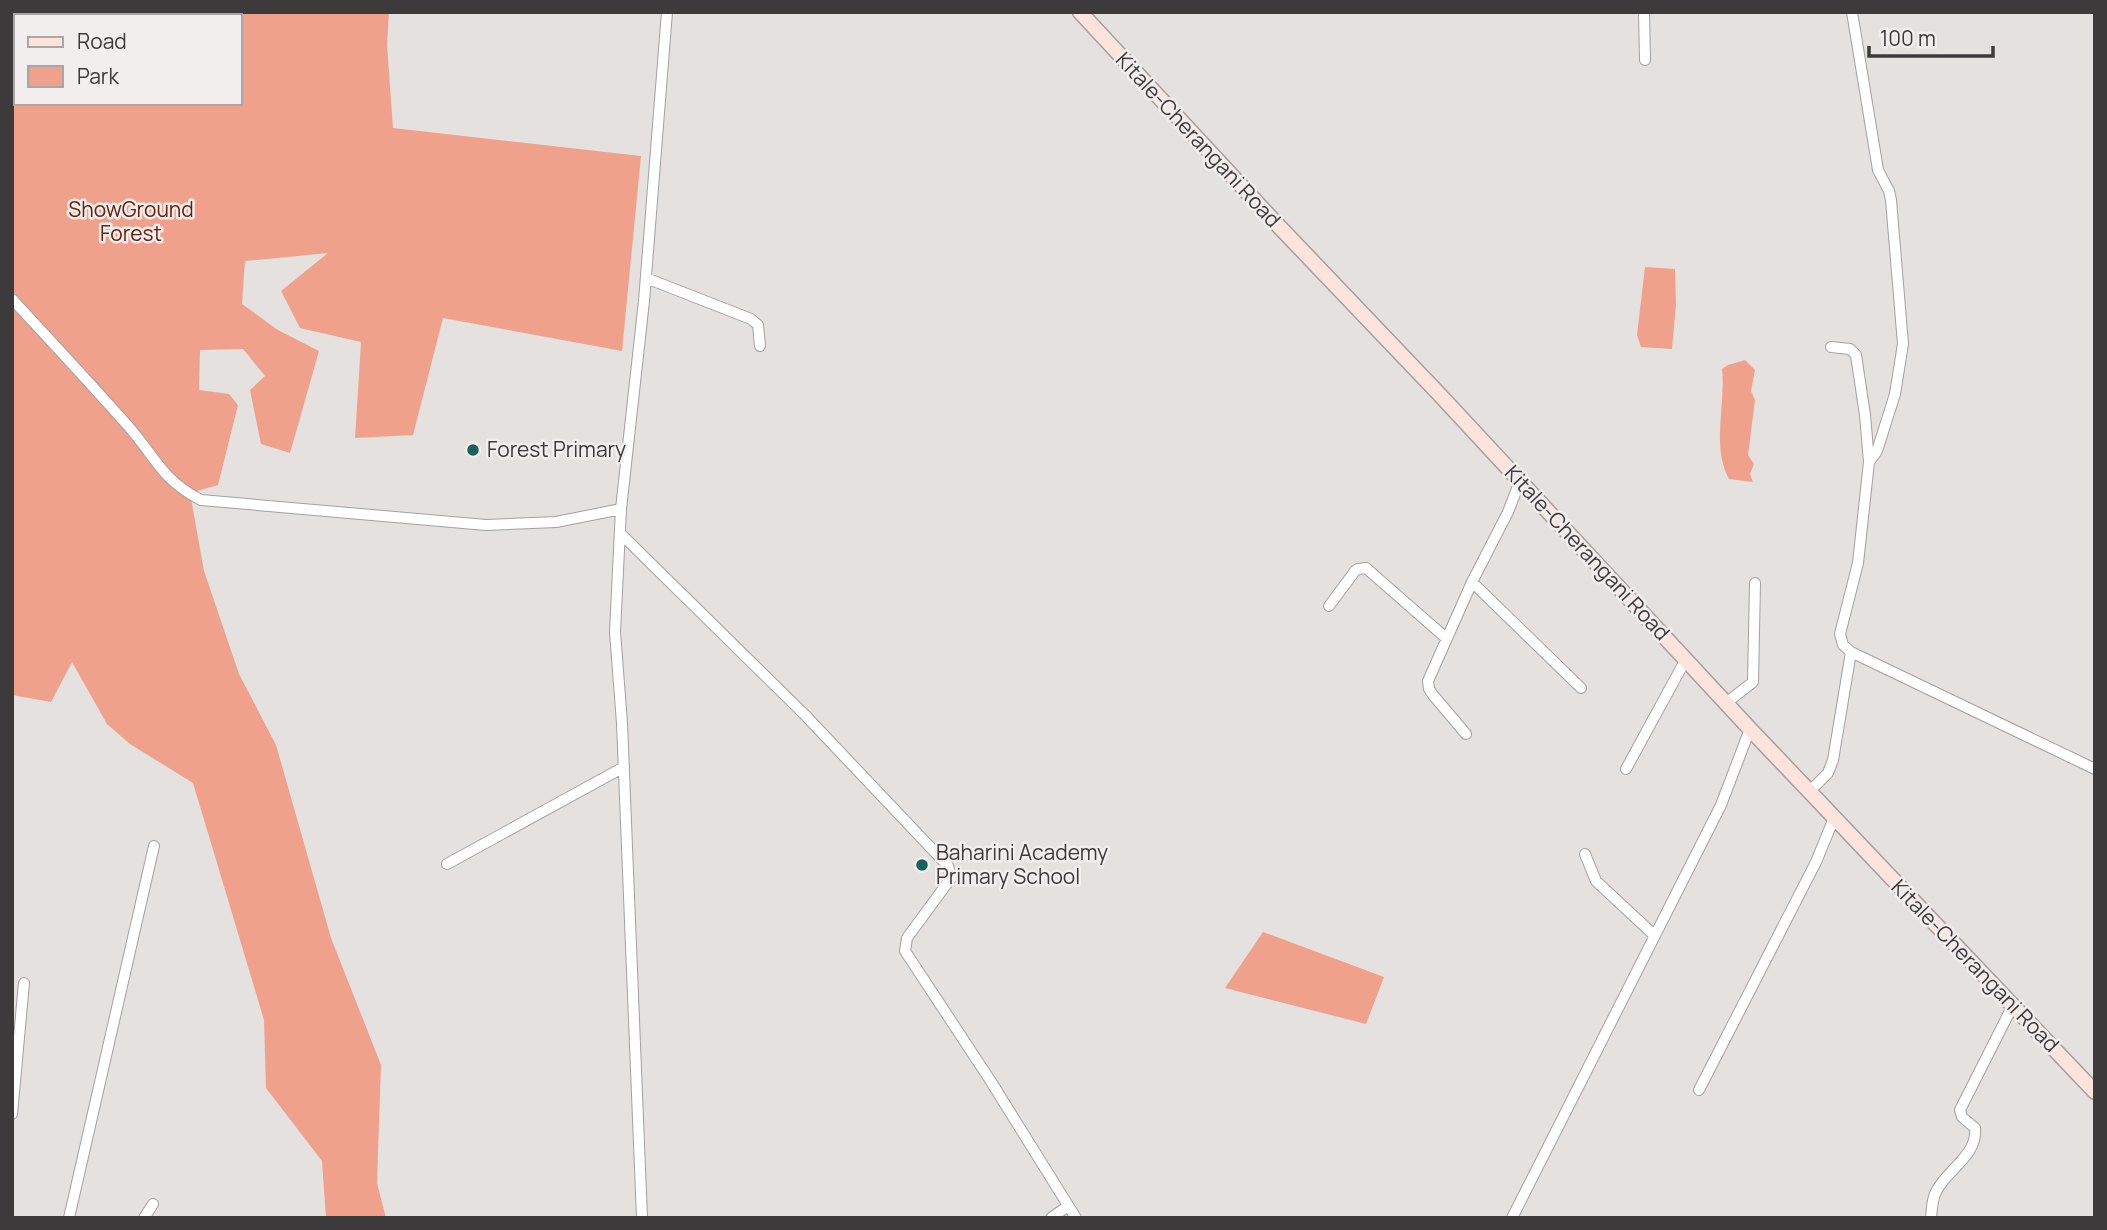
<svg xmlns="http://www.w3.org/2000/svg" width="2107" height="1230" viewBox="0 0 2107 1230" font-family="Manrope,sans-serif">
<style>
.green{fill:#f0a18c;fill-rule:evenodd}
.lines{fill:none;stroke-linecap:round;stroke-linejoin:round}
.minor-casing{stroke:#a4a09f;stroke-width:12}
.secondary-casing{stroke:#a4a09f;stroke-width:17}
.minor{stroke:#fff;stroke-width:10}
.secondary{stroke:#fce4dd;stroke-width:14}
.poi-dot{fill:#196258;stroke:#f2eeed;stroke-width:2.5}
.labels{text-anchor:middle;stroke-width:5;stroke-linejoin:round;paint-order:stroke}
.street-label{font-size:21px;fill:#3c3a3a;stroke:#f2eeed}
.park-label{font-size:21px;fill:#67210d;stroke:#f2eeed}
.poi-label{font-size:21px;fill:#3c3a3a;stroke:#f2eeed;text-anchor:start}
</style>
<rect width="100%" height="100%" fill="#e5e1df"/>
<path class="green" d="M 12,12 L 389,12 L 387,45 L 393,128 L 641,156 L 622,351 L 443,318 L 413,435 L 355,438 L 361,342 L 300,328 L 281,291 L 328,253 L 245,261 L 242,304 L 278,330 L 319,351 L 290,453 L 261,444 L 250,390 L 265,376 L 243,349 L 200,350 L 199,390 L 229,394 L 238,405 L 218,485 L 190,493 L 204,571 L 239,674 L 276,745 L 331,938 L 381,1065 L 377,1183 L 386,1218 L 326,1218 L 322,1161 L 266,1088 L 264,1020 L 193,783 L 130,744 L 107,724 L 72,662 L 51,702 L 12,695 ZM 16,16 L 240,16 L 240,103 L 16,103 Z
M 1645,267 L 1675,269 L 1676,304 L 1672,349 L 1641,347 L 1637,335 Z
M 1745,360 L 1755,370 L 1751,391 L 1755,400 L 1748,455 L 1754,464 L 1750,474 L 1753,482 L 1729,479 C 1711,446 1726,405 1722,369 L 1728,365 Z
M 1263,932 L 1384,977 L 1366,1024 L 1225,988 Z"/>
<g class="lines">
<defs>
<path id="minor" d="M 1644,12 L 1645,60
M 1852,12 L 1878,170 L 1889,191 L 1891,200 L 1903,344 L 1895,394 L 1877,451 L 1869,462
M 646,278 L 751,319 L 758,325 L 760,346
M 12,299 C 51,341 91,384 129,427 C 156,458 162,480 201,500 L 486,525 L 556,522 L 621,509
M 1831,347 L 1850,349 L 1856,355 L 1865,415 L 1869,462 L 1858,563 L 1840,634 L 1843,645 L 1851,652 L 2095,769
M 621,534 L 805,715 L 948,866 L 951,878 L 907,938 L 905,951 L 990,1080 L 1076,1218
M 1472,582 L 1581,688
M 1329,606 L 1355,571 L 1358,569 L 1366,568 L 1446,638
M 1726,703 L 1753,682 L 1755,583
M 1466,734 L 1433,695 L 1429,689 L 1428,681 L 1472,582 L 1508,512 L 1520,481
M 1626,769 L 1686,659
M 1810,791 L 1828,773 L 1833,760 L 1851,652
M 1585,854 L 1596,881 L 1654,935
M 447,864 L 624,767
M 1699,1090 L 1816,862 L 1834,818
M 12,1114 L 24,983
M 69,1218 L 154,846
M 144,1218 L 153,1204
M 642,1218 L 622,723 L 615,632 L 621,509 L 644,301 L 667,12
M 1051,1218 L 1068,1206
M 1512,1218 L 1721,805 L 1750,729
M 1931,1218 C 1932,1208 1932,1198 1937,1190 C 1947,1170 1978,1155 1975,1128 L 1962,1117 L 1960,1110 L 2013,1005"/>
<path id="secondary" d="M 1080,12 L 1272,219 L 1440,395 L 1750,729 L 2095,1092"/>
</defs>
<use href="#minor" class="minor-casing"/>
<use href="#secondary" class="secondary-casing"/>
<use href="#minor" class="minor"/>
<use href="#secondary" class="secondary"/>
</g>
<g class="poi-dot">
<circle cx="473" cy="450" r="7"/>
<circle cx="922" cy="865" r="7"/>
</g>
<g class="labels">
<g class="street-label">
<text transform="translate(1198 140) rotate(47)" y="7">Kitale-Cherangani Road</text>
<text transform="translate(1587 553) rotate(47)" y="7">Kitale-Cherangani Road</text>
<text transform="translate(1975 966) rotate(46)" y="7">Kitale-Cherangani Road</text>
</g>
<g class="park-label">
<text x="131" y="217">ShowGround<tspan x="131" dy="24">Forest</tspan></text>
</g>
<g class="poi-label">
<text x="487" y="457">Forest Primary</text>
<text x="936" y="860">Baharini Academy<tspan x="936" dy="24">Primary School</tspan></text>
</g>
</g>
<rect width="2107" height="1230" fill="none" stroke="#3c3a3a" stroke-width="28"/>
<rect x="14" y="14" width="228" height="91" fill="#f2eeed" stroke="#a9a6a5" stroke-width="2"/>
<rect x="28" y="37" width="35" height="10" fill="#fce4dd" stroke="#a9a6a5" stroke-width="2"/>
<text x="77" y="49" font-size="21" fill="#3c3a3a">Road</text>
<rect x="28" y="66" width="35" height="21" fill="#f0a18c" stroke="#a9a6a5" stroke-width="2"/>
<text x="77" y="84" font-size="21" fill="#3c3a3a">Park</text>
<path d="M1869 46v10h124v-10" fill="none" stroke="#3c3a3a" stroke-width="3.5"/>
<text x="1880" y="46" font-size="21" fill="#3c3a3a" stroke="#f2eeed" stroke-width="5" paint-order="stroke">100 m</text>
</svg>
